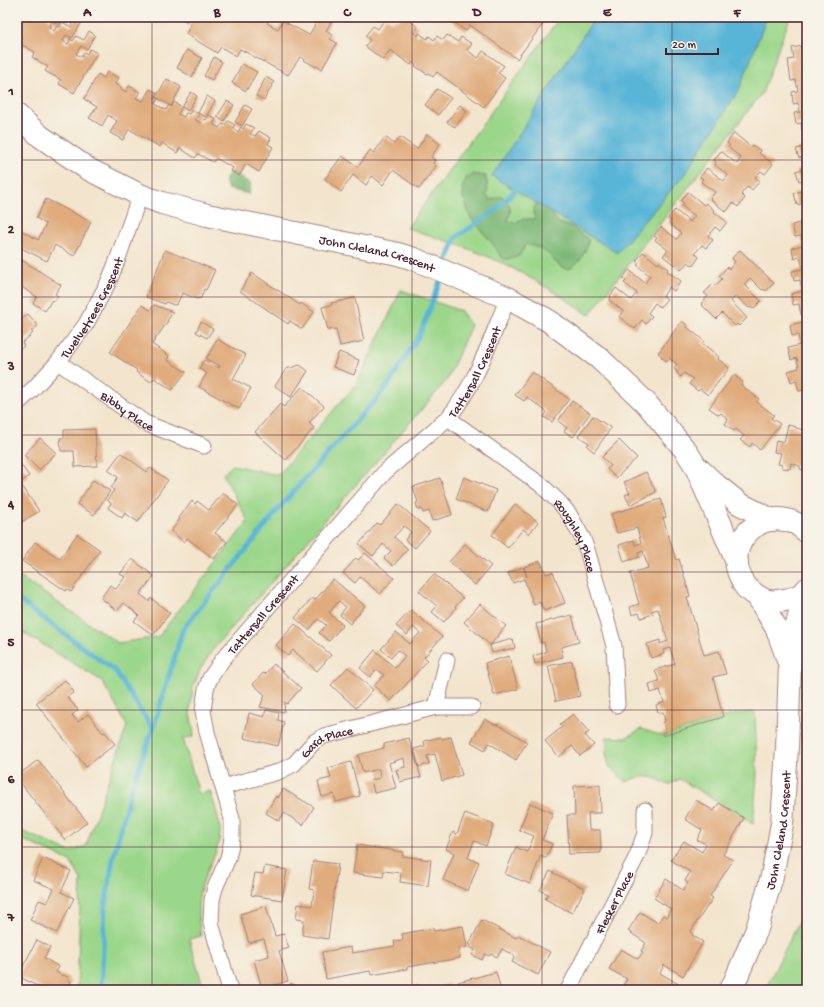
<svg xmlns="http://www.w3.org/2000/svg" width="824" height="1007" viewBox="0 0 824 1007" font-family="'Gochi Hand',sans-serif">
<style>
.green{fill:#9bd78a;stroke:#727b5a}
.forest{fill:#7cb876;stroke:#636c50}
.water{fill:#59b5d7;stroke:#526a81}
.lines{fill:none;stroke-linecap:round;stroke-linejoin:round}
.stream{stroke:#59b5d7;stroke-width:5}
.building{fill:#e0ac7d}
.street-casing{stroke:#9e827c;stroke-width:17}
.secondary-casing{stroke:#9e827c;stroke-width:24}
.street{stroke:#fff;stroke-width:15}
.secondary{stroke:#fff;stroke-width:22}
.grid{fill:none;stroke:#4a1f2b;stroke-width:1;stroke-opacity:0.55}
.labels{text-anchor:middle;stroke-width:3.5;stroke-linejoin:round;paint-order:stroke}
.street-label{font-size:13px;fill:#4a1f2b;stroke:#f7f3e8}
.neatline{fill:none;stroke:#4a1f2b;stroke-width:1.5}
.grid-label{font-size:13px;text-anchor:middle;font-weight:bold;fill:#4a1f2b}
</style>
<rect width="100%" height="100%" fill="#f7f3e8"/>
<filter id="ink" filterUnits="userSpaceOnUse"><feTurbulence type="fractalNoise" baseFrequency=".025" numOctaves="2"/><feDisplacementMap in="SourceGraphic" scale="8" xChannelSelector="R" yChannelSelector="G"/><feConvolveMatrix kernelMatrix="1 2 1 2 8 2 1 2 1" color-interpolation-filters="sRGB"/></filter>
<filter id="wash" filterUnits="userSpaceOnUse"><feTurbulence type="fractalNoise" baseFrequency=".012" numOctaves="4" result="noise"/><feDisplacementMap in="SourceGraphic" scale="16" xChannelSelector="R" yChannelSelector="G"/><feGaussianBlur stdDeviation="0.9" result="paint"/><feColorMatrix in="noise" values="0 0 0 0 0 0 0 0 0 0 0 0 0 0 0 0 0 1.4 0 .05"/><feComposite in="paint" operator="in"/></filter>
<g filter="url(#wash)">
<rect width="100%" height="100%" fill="#f3e5cd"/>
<path class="green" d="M 560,17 L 790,17 L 762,93 L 589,315 C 561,296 533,278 502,263 C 472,249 439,238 407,228 Z
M 401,290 L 461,311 L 471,325 L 447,380 L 211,652 L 200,670 L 193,687 L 190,711 L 194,736 L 183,739 L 199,794 L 210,791 C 214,804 220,819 220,833 C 219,851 210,862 204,879 C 196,899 197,915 201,936 L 189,939 L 204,990 L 77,990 L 81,879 L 70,861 L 17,837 L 17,829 L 70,852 L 86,846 L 127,726 L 102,681 L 17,629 L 17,575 L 118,643 L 158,637 L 248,521 L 223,474 L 233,465 L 278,475 L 357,383 Z
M 755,712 L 757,775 L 753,824 L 680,779 L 668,785 C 652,775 643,774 626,782 L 609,766 L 606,753 L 607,737 L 625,738 L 641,729 L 663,736 L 723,717 L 736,714 Z
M 807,885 L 807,990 L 765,990 L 799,921 Z"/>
<path class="forest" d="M 231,171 L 251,184 L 249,194 L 228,189 L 225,181 Z
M 472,174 L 486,176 L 488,190 L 486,194 L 490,200 L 502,196 C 511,207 513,206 508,220 L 515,223 L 522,219 L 535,219 C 533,212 533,205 539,200 L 554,203 L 552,214 L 557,222 L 572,227 L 589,240 C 585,253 581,262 569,269 C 553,266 555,257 544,251 C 538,247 531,246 526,244 L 519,256 L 511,259 L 502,259 L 492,243 L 471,218 L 463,198 L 462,187 L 467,177 Z"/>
<path class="water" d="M 595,17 L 767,17 L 739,90 L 684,175 L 617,253 L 492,176 Z"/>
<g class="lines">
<path class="stream" d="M 445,267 L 455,239 L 459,235 L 495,211 L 520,185
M 17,599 L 115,671 L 153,729 L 130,793 L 113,858 L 105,908 L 101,990
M 153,729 L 183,629 L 285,501 L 387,387 L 420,334 L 442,276"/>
</g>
<g id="blocks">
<path class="building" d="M 17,17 L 48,17 L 47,18 L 51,20 L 53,17 L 63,17 L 59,25 L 52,21 L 49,27 L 54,31 L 57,26 L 60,27 L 62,22 L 71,27 L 76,18 L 82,22 L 72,38 L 66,35 L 63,41 L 68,44 L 70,39 L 73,41 L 76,36 L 84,40 L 89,31 L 95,35 L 87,49 L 81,46 L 76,54 L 82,57 L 84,52 L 87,54 L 90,49 L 97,53 L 74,93 L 59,84 L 61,80 L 45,71 L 48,67 L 32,57 L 35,52 L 19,43 L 22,37 L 17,34 Z
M 179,17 L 228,17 L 234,20 L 236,17 L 242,18 L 243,17 L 271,17 L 267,23 L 278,29 L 283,21 L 309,35 L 316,23 L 304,17 L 334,17 L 326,31 L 332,35 L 330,39 L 337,43 L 322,69 L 316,66 L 316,67 L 304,60 L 304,59 L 300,57 L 288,75 L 240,49 L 236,56 L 221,47 L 217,53 L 186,34 L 191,24 Z
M 401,17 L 413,17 L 410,21 L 418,27 L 414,33 L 418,36 L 419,33 L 427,39 L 429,36 L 434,40 L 437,36 L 443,40 L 447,35 L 458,42 L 461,37 L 472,44 L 467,50 L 478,58 L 483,51 L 504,66 L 498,73 L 505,78 L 484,107 L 437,72 L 433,77 L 428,73 L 427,74 L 415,66 L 416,65 L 413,62 L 411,65 L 390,50 L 383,60 L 365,46 L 370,40 L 365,36 L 373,26 L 378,29 L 386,18 L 392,22 L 395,19 L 398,21 Z
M 447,17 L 524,17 L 528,21 L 530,18 L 534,20 L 536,17 L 539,17 L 545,21 L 517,59 L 470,25 L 466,31 Z
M 807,45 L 807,134 L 803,135 L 801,123 L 796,124 L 794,113 L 800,112 L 798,103 L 793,104 L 792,92 L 798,91 L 796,80 L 791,81 L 788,60 L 794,59 L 792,48 Z
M 187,50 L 202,58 L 192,77 L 177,68 Z
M 214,57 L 222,62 L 212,80 L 204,76 Z
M 242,64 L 257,72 L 246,91 L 232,83 Z
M 107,72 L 119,78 L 115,84 L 121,87 L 120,88 L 126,92 L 129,86 L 140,92 L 136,98 L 143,101 L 150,89 L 157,93 L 154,98 L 158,99 L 155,104 L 166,110 L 169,105 L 172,107 L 174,102 L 182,107 L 178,114 L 184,117 L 186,113 L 189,114 L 192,110 L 199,114 L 195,120 L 201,123 L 204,119 L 206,120 L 209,115 L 216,119 L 213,124 L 219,128 L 222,124 L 225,125 L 228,121 L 235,125 L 233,128 L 238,132 L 241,127 L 243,129 L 246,124 L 254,128 L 250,134 L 255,136 L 259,131 L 271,138 L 268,144 L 273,147 L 259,172 L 246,164 L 239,176 L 231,171 L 233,168 L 216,158 L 213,162 L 198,154 L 195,158 L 180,148 L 177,153 L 162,143 L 160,147 L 129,129 L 123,140 L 110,133 L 117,121 L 108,115 L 102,126 L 89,118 L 97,107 L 84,99 L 98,74 L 104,78 Z
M 266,77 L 274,82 L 264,100 L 256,96 Z
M 167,79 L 181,87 L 171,106 L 156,97 Z
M 437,89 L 451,98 L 438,115 L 425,105 Z
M 191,92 L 197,96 L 188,111 L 182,107 Z
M 207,96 L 215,101 L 206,117 L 198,113 Z
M 227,101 L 234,105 L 224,121 L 217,117 Z
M 245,105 L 252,109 L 242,126 L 235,122 Z
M 460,105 L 467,111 L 455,127 L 447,122 Z
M 734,133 L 751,147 L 752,145 L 761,151 L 759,153 L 773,164 L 765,174 L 761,171 L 755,177 L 760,181 L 752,190 L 747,187 L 741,194 L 745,198 L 738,207 L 733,203 L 726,212 L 710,199 L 715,192 L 701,182 L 703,179 L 700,177 L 707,168 L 724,181 L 728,175 L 715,165 L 716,162 L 714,160 L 721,151 L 737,164 L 741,158 L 728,147 L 730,145 L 727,143 Z
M 427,134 L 440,144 L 431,157 L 435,160 L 433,163 L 436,166 L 419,189 L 393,170 L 383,185 L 372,176 L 366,185 L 353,175 L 341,192 L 325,179 L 342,156 L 358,167 L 370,150 L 374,153 L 385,137 L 394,144 L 400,137 L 417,149 Z
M 807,146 L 807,214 L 806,214 L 804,203 L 797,205 L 794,193 L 806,190 L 803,180 L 799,181 L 796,171 L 806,168 L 803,157 L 799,158 L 796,149 Z
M 688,192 L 704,205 L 706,203 L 714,210 L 713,211 L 727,222 L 720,231 L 715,227 L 708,236 L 713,240 L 706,248 L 702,245 L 695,253 L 699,257 L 693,266 L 688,262 L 681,270 L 663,256 L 668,250 L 655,240 L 657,238 L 654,236 L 661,227 L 677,239 L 681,233 L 669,223 L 671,221 L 668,218 L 675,210 L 690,222 L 695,216 L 682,206 L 684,203 L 681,201 Z
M 46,199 L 91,222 L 74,256 L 55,245 L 47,261 L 17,246 L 17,228 L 38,240 L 46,224 L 36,218 Z
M 807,221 L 807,313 L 801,315 L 799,304 L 793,305 L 791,294 L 802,291 L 800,280 L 794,281 L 792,271 L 803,269 L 800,257 L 794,259 L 792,248 L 803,245 L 801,236 L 795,237 L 792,225 Z
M 165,250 L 215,270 L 206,290 L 204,289 L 201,298 L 197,299 L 182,293 L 177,304 L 174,305 L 166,302 L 165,304 L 146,297 Z
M 740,250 L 774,283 L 766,291 L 764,289 L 762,290 L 750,278 L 744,284 L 761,301 L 753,309 L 750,307 L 749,308 L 736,296 L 731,301 L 747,318 L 739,326 L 737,324 L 735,326 L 722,313 L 716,319 L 701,304 L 708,296 L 704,293 L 713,284 L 715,286 L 722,279 L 719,276 L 727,267 L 729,269 L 735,262 L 732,258 Z
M 643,252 L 658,264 L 659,262 L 668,269 L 667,271 L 681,281 L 674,291 L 669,287 L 663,296 L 667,299 L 660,307 L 655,303 L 648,313 L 652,316 L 646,324 L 642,320 L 635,329 L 619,317 L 623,311 L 609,300 L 611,297 L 610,296 L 616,288 L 631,300 L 637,293 L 624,283 L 626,281 L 623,278 L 629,270 L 645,283 L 650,276 L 637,265 L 639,263 L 636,261 Z
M 22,260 L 61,285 L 55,294 L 58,296 L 54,302 L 52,300 L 45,311 L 33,303 L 37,297 L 17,284 L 17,268 Z
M 252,273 L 300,305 L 301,303 L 314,312 L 302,329 L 290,321 L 288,324 L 240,291 Z
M 355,298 L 364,341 L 340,346 L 336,329 L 328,330 L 322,307 L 332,305 L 331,303 Z
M 142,305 L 150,310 L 154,305 L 173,312 L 167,321 L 168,321 L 152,344 L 169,356 L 167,360 L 186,372 L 172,390 L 154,378 L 151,382 L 136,372 L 137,370 L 110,352 Z
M 17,313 L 22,319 L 28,314 L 38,326 L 31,331 L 33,333 L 22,343 L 24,346 L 17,352 Z
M 682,321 L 688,326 L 687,327 L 704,341 L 702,343 L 719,357 L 718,359 L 729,368 L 708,395 L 700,389 L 698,391 L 689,384 L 693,379 L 684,373 L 681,377 L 677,373 L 677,371 L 674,369 L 677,364 L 669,358 L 666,361 L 661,357 L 662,356 L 658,353 Z
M 807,321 L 807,389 L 799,391 L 796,380 L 791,382 L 788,371 L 799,368 L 797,358 L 791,360 L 788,348 L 800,345 L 798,335 L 792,336 L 790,325 Z
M 201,322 L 213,329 L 207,338 L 196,332 Z
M 217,339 L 246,355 L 233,379 L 251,388 L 239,409 L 199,387 L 207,373 L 199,369 L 204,360 L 219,368 L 220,366 L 206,359 Z
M 339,352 L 359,360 L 354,375 L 333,367 Z
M 300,365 L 308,371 L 291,397 L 275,386 L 286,369 Z
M 532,372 L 569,399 L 552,422 L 544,417 L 547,412 L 527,397 L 524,401 L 515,395 Z
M 734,375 L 743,382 L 741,385 L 759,399 L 757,402 L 774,415 L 771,418 L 780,424 L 760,450 L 752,443 L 750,447 L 740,440 L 744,436 L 736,429 L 734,431 L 725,424 L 728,419 L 721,413 L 719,415 L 709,408 Z
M 302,387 L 324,406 L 309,423 L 314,428 L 286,460 L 255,432 L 280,404 L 284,407 Z
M 572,401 L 590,413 L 573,437 L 564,431 L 567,428 L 558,421 Z
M 593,416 L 611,428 L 594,452 L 587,446 L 589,443 L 578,436 Z
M 788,425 L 796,427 L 796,428 L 807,431 L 807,471 L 800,469 L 800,466 L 791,463 L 790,469 L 782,468 L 782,465 L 778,464 L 781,453 L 774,452 L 776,440 L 784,442 Z
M 95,429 L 97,466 L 75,467 L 74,451 L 61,451 L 60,438 L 64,438 L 64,430 Z
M 40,438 L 56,453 L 39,470 L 24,455 Z
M 619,440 L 637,458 L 616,478 L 607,469 L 611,466 L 602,457 Z
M 121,453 L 147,472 L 150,468 L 168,480 L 138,522 L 125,513 L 122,518 L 108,508 L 111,503 L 107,500 L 114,490 L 111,488 L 118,477 L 108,470 Z
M 17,459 L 29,476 L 20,483 L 39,511 L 20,523 L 17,519 Z
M 646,472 L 656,492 L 630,505 L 625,495 L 630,493 L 624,482 Z
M 464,477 L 496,490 L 488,512 L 456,499 Z
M 440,478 L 452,515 L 432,521 L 429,511 L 423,513 L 422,509 L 418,510 L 416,503 L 418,502 L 413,487 Z
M 93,480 L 110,491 L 94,515 L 77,504 Z
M 223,493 L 238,505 L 215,533 L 227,542 L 214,559 L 187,538 L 184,542 L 171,531 L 180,519 L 179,518 L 192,501 L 195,504 L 197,501 L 209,510 Z
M 661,499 L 666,517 L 663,518 L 676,560 L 679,559 L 690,596 L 687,597 L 704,655 L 719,651 L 726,674 L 713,677 L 723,717 L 663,736 L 662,733 L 666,732 L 663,723 L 665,721 L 663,712 L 658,713 L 656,705 L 664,702 L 660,690 L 651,693 L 649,684 L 659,681 L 655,670 L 675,664 L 670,648 L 663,650 L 664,654 L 651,658 L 647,644 L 660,640 L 660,644 L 668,641 L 658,609 L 651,611 L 653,614 L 641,618 L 639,613 L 632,615 L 630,607 L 639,604 L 630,573 L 648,568 L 643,551 L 638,553 L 639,557 L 624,562 L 619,545 L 634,540 L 635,545 L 641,543 L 637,528 L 617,533 L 611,514 Z
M 398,504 L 430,531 L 415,548 L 405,540 L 411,532 L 404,526 L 394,537 L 408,549 L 393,566 L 384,558 L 391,551 L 383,544 L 373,556 L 359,544 L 377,523 L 380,525 Z
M 515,504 L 538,522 L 529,534 L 523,529 L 508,548 L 492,535 Z
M 77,534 L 100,550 L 71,592 L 67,589 L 66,591 L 22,561 L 35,542 L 60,559 Z
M 465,544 L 491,566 L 475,585 L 449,562 Z
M 365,553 L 394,578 L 380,594 L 360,577 L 355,583 L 343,573 L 356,558 L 358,560 Z
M 132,559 L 154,576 L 140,594 L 149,601 L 151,598 L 170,613 L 153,635 L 134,621 L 139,615 L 124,603 L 117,611 L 101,598 L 110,585 L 116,589 L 125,577 L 120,574 Z
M 540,561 L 546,574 L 553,572 L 565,603 L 544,611 L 540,602 L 534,605 L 524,579 L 513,583 L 508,573 L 523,567 L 527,577 L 524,567 Z
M 434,574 L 463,598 L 455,607 L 456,608 L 444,622 L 432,612 L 437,606 L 419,591 Z
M 333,579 L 365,606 L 350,624 L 340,615 L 346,607 L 339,601 L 329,613 L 343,625 L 329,641 L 319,633 L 326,625 L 318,619 L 309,630 L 295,618 L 312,598 L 315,600 Z
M 480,604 L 506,626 L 490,645 L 464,622 Z
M 411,610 L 442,637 L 424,657 L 428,660 L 391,701 L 374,686 L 384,675 L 377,669 L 370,677 L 360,668 L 375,650 L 395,668 L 405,656 L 398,650 L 391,658 L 381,649 L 396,632 L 410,644 L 420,633 L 413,627 L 407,635 L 396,626 Z
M 572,615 L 579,642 L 565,646 L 561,648 L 563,657 L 535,664 L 533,656 L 546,652 L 544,642 L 541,643 L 536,624 Z
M 295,624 L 331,655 L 317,671 L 293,650 L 288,656 L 276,645 Z
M 513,639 L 515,648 L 492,653 L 490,645 Z
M 509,656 L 518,689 L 494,695 L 485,663 Z
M 572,661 L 580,696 L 556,701 L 548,666 Z
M 274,664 L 301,688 L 287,704 L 285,702 L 284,712 L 260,707 L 265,695 L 253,684 L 263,673 L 265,674 Z
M 348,667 L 373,690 L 356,708 L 331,685 Z
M 65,680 L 74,692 L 67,697 L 78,710 L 72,715 L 78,722 L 88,714 L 103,733 L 105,732 L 115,744 L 86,767 L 36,703 Z
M 266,710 L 279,713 L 278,720 L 284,722 L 278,746 L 244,738 L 249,713 L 264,717 Z
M 573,714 L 589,732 L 585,735 L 594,745 L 580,756 L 572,746 L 559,757 L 545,741 L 562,727 L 560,724 Z
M 485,719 L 496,725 L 497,724 L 527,742 L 516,760 L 489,743 L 485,750 L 471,742 Z
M 441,737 L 442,739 L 451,737 L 462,775 L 442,781 L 435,754 L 427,756 L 429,764 L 419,767 L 414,749 L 425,746 L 424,741 Z
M 409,738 L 421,777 L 400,782 L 396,770 L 405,767 L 404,758 L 389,763 L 396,788 L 374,793 L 371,780 L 380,778 L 379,769 L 363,773 L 358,755 L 384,748 L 384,744 Z
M 38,760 L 87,822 L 65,840 L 17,778 L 17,776 Z
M 351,762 L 360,796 L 336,802 L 334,794 L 322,797 L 318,781 L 331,778 L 328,768 Z
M 600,785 L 601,813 L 588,813 L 589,830 L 600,830 L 601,853 L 569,854 L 567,815 L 575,815 L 574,786 Z
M 283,789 L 314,807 L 303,825 L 284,813 L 279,821 L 266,813 L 276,796 L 278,798 Z
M 696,800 L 714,811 L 719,803 L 744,818 L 723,855 L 733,860 L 710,896 L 713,898 L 690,932 L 693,934 L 692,935 L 703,942 L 683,976 L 664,965 L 660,973 L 680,985 L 677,990 L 627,990 L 622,987 L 627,979 L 609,969 L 621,949 L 638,959 L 643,952 L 641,951 L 646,943 L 628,931 L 640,912 L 658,923 L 663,915 L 667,917 L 671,909 L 654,898 L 666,879 L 683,890 L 688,883 L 685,881 L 690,872 L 671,860 L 684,841 L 702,852 L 706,844 L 697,840 L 702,830 L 685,819 Z
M 530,803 L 553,813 L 542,840 L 552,844 L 546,858 L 541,855 L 530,884 L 505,874 L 516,847 L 527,852 L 534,836 L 519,830 Z
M 465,813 L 494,824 L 486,846 L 474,841 L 468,858 L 479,862 L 468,891 L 443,880 L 454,853 L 446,849 L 453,832 L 457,834 Z
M 357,845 L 403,852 L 402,856 L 431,860 L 428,886 L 400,882 L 401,873 L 384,871 L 383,877 L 353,873 Z
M 43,858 L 71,871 L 61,892 L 74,898 L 57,933 L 30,920 L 39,900 L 47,903 L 54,889 L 33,880 Z
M 313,861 L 338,864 L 328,939 L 302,935 L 304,920 L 296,919 L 298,904 L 312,906 L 314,890 L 309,889 Z
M 265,866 L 287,870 L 282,900 L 251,895 L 255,873 L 263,874 Z
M 550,871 L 585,889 L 572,913 L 545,899 L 548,894 L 540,890 Z
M 266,906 L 275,936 L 284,934 L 289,948 L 279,951 L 288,981 L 262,989 L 254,960 L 269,956 L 264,939 L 249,943 L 240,914 Z
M 482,920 L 516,938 L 518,935 L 550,952 L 538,975 L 512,962 L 515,956 L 502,949 L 497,957 L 491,954 L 489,956 L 485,954 L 482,960 L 472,955 L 475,950 L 470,947 L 471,945 L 469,944 Z
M 463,926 L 467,947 L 459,948 L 460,958 L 407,967 L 407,969 L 371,975 L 370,971 L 326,979 L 322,952 L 351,947 L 352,953 L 395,946 L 394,941 L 403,940 L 402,934 L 433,928 L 433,931 Z
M 37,940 L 50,947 L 44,958 L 59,967 L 56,972 L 63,976 L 64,975 L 69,978 L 68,980 L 71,982 L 67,990 L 45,990 L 18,976 Z
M 496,972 L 501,990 L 460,990 L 458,982 Z
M 291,983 L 303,990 L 287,990 Z
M 448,984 L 450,990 L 430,990 Z
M 418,985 L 419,990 L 402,990 Z"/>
</g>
</g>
<g filter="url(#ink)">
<use href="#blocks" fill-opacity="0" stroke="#9e827c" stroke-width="1"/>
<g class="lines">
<defs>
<g id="street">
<path id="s1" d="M 58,362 L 145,423 L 204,446"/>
<path id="s2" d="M 17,404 L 33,389 L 58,362 L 86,324 L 108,283 L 117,261 L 140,195"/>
<path id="s3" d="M 448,418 L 540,484 L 560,503 L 569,514 L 583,539 L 588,553 L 614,646 L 617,705"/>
<path d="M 436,707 L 447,660"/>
<path id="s4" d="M 223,787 L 278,772 L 294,764 L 314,742 L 324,736 L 436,707 L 472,707"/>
<path id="s5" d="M 230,990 L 211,923 L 212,900 L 215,888 L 228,858 L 231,844 L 232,838 L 232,819 L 207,732 L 203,711 L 206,689 L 210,678 L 223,659 L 385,472 L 448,418 C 477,383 491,338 508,298"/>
<path id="s6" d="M 568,990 L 637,856 L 645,833 L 645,810"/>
</g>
<g id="secondary">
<path id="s7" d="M 17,115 L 40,136 L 88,169 L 140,195 L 162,203 L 207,215 L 398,254 L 414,259 L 508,298 L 549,321 L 599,358 L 646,403 L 686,451 L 695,465 L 737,562"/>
<path d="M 700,470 L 716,485 L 740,504 L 772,520"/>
<path d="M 807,532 C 803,529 799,525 795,523 C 760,507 723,544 741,578 C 742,581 743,584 745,586 C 746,589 750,590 752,592 C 758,597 768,603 777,601 C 788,600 800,598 807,589"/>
<path d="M 758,597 L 777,629 L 789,663"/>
<path id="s8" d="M 730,990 L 735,981 L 757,929 L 772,876 L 782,824 L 787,748 L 790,664 L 797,625 L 805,591"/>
</g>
</defs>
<use href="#street" class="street-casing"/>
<use href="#secondary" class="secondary-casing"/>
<use href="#street" class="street"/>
<use href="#secondary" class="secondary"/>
</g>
</g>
<path class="grid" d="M 152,17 L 152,990M 282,17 L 282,990M 412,17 L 412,990M 542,17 L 542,990M 672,17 L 672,990M 17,160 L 807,160M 17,297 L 807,297M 17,435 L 807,435M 17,572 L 807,572M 17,710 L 807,710M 17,847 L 807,847"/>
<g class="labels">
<g class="street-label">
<text dy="5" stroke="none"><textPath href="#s7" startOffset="392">John Cleland Crescent</textPath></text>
<text dy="5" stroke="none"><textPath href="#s2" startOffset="123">Twelvetrees Crescent</textPath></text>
<text dy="5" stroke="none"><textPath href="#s5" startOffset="730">Tattersall Crescent</textPath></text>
<text dy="5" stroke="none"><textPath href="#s1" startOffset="85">Bibby Place</textPath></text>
<text dy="5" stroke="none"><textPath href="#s3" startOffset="177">Roughley Place</textPath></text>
<text dy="5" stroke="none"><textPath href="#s5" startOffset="406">Tattersall Crescent</textPath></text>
<text dy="5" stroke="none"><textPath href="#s4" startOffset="116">Gard Place</textPath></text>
<text dy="5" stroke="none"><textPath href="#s8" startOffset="168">John Cleland Crescent</textPath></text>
<text dy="5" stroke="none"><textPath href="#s6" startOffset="99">Flecker Place</textPath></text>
</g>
</g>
<rect width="824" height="1007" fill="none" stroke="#f7f3e8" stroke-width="44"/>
<path d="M666 48v6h52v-6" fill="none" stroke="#4a1f2b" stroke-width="2"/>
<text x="672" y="48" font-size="12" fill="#4a1f2b" stroke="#f7f3e8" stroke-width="3" paint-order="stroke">20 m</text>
<rect x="22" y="22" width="780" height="963" class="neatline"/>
<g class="grid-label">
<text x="87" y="16">A</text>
<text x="217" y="16">B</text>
<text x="347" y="16">C</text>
<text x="477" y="16">D</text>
<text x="607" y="16">E</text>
<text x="737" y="16">F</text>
<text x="11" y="95">1</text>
<text x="11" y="233">2</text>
<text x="11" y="370">3</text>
<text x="11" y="508">4</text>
<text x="11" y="646">5</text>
<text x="11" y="783">6</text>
<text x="11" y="921">7</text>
</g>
</svg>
